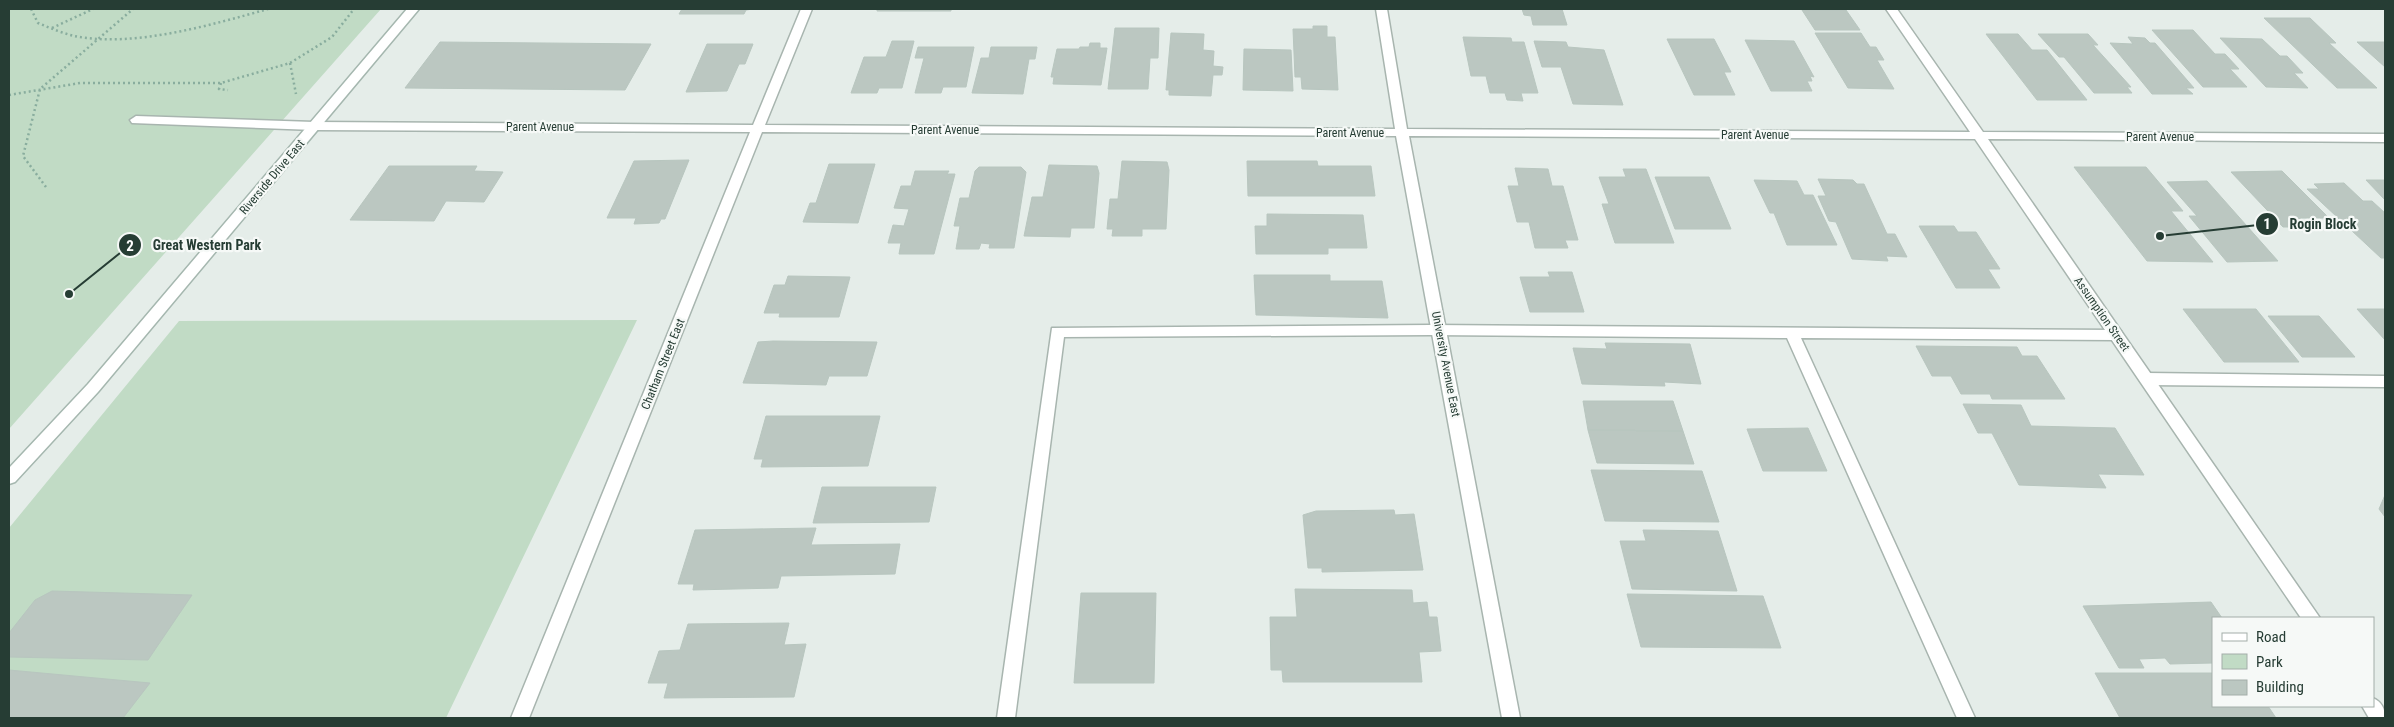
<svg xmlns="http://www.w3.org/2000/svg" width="2394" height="727" viewBox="0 0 2394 727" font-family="'Roboto Condensed',sans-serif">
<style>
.green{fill:#c1dbc5}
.building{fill:#bbc7c1;stroke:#b8c6bf}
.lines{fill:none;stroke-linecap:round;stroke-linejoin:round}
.lane-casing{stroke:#a8b5af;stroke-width:3}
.street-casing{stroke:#a8b5af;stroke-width:3}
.secondary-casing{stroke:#a5b7af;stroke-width:3}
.path{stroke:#89ad9e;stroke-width:2.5;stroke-dasharray:2 3;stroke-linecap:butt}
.lane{fill:#fff;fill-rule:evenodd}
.street{fill:#fff;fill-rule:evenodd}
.secondary{fill:#fff;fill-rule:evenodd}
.labels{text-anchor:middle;stroke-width:4.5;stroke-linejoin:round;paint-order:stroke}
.street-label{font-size:12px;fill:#263d34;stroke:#f6f9f7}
.leader{fill:none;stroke:#263d34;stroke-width:2}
.callout-dot{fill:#263d34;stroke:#f6f9f7;stroke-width:2}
.mark-label{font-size:15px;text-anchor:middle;font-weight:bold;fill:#fff}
.callout-label{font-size:14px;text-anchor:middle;font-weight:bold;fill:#263d34;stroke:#f6f9f7;stroke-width:4.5;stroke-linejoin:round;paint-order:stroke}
</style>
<rect width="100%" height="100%" fill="#e5ede9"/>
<path class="green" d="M 9,9 L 381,9 L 9,429 Z
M 637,320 L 446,718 L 9,718 L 9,528 L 179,321 Z"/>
<path class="building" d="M 682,9 L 753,9 L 746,10 L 744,14 L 679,14 Z
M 877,9 L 951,9 L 951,11 L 877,11 Z
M 1522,9 L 1562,9 L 1567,25 L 1533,25 L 1531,16 L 1524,15 Z
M 1802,10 L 1846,10 L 1860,30 L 1815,30 Z
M 2264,18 L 2310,18 L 2336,43 L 2329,43 L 2377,88 L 2337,88 Z
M 1313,26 L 1327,26 L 1327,37 L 1335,37 L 1338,90 L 1302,89 L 1301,77 L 1295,77 L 1293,29 L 1313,29 Z
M 1115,28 L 1159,28 L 1158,58 L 1150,58 L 1148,89 L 1108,89 Z
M 2152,30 L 2193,30 L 2215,54 L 2225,54 L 2239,69 L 2230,69 L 2247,87 L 2203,87 Z
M 1171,33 L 1204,34 L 1203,50 L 1214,51 L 1213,66 L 1223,67 L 1222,75 L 1213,75 L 1211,96 L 1169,95 L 1169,90 L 1166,90 Z
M 1815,33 L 1861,33 L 1870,47 L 1876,47 L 1884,60 L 1877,60 L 1894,89 L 1848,88 Z
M 1986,34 L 2018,34 L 2032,50 L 2047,50 L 2087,100 L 2037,100 Z
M 2038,34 L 2088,34 L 2098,45 L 2093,45 L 2131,87 L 2127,87 L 2132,93 L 2094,93 L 2064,57 L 2059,57 Z
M 1463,37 L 1511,38 L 1512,42 L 1524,42 L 1538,93 L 1521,93 L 1523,101 L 1507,100 L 1505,93 L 1490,93 L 1486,76 L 1471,76 Z
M 2128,37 L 2145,38 L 2150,43 L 2155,43 L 2194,88 L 2186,88 L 2193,94 L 2152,94 L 2110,43 L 2133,44 Z
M 2220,38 L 2262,39 L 2280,56 L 2287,56 L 2303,73 L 2294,73 L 2308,88 L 2266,87 Z
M 1667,39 L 1714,39 L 1731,72 L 1724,72 L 1735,95 L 1694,95 Z
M 1745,40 L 1794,41 L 1814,77 L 1810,76 L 1812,81 L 1807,81 L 1812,91 L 1771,91 Z
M 892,41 L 914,41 L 902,88 L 879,88 L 877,93 L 851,93 L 864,57 L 886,57 Z
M 1534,41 L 1566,42 L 1568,47 L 1604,50 L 1623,105 L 1573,104 L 1561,67 L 1542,67 Z
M 440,42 L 651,44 L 625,90 L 405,88 Z
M 2357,42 L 2385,42 L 2385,67 Z
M 1090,43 L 1100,43 L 1100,48 L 1107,48 L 1101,85 L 1053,84 L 1054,77 L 1051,77 L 1057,49 L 1079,49 L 1080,47 L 1089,47 Z
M 707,44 L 753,44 L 745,64 L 739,64 L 727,91 L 686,92 Z
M 918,47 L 974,47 L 966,87 L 943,87 L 941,93 L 915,93 L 924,58 L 915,58 Z
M 991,47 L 1037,47 L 1035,59 L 1029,59 L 1023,94 L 972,93 L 981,58 L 989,58 Z
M 1244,49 L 1291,50 L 1293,91 L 1243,90 Z
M 689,160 L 665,219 L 661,219 L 659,223 L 634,224 L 636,218 L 607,218 L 634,161 Z
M 1122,161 L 1167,162 L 1169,170 L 1166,229 L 1142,229 L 1142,236 L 1112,236 L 1113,229 L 1107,229 L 1110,199 L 1118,199 Z
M 1247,161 L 1317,161 L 1318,166 L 1371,166 L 1375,196 L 1248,196 Z
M 829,164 L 875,164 L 858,223 L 803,222 L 810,203 L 816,203 Z
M 1049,165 L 1097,166 L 1099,173 L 1094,228 L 1071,228 L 1070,237 L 1024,236 L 1032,197 L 1043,197 Z
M 389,166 L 477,166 L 474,171 L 503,172 L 484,202 L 446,201 L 434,221 L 350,220 Z
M 979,167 L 1021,167 L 1026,172 L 1014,248 L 989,248 L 990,244 L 981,243 L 979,249 L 956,249 L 960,226 L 954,226 L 960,198 L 969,198 L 975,171 Z
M 2074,167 L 2146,167 L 2183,211 L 2171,211 L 2213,262 L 2147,261 Z
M 1515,168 L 1548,169 L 1552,186 L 1563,186 L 1578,240 L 1565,240 L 1568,248 L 1535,248 L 1529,222 L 1517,222 L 1508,186 L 1519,186 Z
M 1623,169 L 1646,169 L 1674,243 L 1615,243 L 1602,204 L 1609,204 L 1599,177 L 1626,177 Z
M 915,171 L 949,171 L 947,174 L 955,174 L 934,254 L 899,254 L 901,243 L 888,243 L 893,225 L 904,226 L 909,209 L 894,208 L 901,186 L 911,186 Z
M 2282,171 L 2329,218 L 2300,218 L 2308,227 L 2283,227 L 2231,172 Z
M 1655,177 L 1709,177 L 1731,229 L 1675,229 Z
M 1818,179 L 1853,180 L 1857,184 L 1864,184 L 1887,234 L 1895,234 L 1907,257 L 1886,256 L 1888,261 L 1852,259 L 1836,222 L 1829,221 L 1818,196 L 1826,196 Z
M 1754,180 L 1797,181 L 1804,195 L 1813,195 L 1837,245 L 1787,245 L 1774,213 L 1770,213 Z
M 2366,180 L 2385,180 L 2385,200 Z
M 2207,181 L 2278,261 L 2227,262 L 2189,216 L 2197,216 L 2167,182 Z
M 2344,183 L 2363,201 L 2372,201 L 2385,213 L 2385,258 L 2381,258 L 2307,189 L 2319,189 L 2314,184 Z
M 1267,214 L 1363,215 L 1367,248 L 1328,248 L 1328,254 L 1256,254 L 1255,226 L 1267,226 Z
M 1919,226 L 1954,226 L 1958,232 L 1976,232 L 2000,269 L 1988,269 L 2000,288 L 1956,288 Z
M 1548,272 L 1572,272 L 1584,312 L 1530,312 L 1520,277 L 1550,277 Z
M 1254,275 L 1330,275 L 1330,281 L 1382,281 L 1388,318 L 1256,315 Z
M 788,276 L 850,277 L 839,317 L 779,317 L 780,313 L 764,313 L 774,285 L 785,285 Z
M 2183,309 L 2256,309 L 2299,362 L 2224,362 Z
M 2357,309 L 2385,309 L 2385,340 Z
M 2268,316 L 2319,316 L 2355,357 L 2302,357 Z
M 773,341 L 877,342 L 867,376 L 829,376 L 826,385 L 743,383 L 758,342 Z
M 1605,343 L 1690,344 L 1701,384 L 1664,382 L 1665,386 L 1582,384 L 1573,348 L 1607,349 Z
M 1916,346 L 2017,347 L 2022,356 L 2037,356 L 2065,399 L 1992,399 L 1990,394 L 1961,394 L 1951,376 L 1932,376 Z
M 1583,401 L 1673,401 L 1683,431 L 1588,430 Z
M 1963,404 L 2021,405 L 2031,426 L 2115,428 L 2144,475 L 2098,474 L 2106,488 L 2019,485 L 1992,433 L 1978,433 Z
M 766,416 L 880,416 L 868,466 L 761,467 L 763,459 L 754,459 Z
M 1808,428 L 1827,471 L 1763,471 L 1747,429 Z
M 1588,430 L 1683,431 L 1694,464 L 1597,463 Z
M 1591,470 L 1702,471 L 1719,522 L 1605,521 Z
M 822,487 L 936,487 L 929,522 L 813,523 Z
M 2385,495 L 2385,517 L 2379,509 Z
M 1394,510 L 1395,515 L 1414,514 L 1423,570 L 1322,572 L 1322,568 L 1308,568 L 1303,515 L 1316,511 Z
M 816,528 L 811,545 L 900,544 L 895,574 L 781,576 L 778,588 L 693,590 L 694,584 L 678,584 L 695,530 Z
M 1643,530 L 1718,531 L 1737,591 L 1632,589 L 1620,541 L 1646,541 Z
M 1295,589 L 1412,590 L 1413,603 L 1427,602 L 1429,617 L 1437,617 L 1441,651 L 1419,652 L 1422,682 L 1283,682 L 1282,670 L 1271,670 L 1270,617 L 1297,617 Z
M 52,591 L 192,595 L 148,660 L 9,657 L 9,633 L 35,600 Z
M 1081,593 L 1156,593 L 1154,683 L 1074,683 Z
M 1627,594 L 1763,596 L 1781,648 L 1641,647 Z
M 2211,602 L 2222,618 L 2213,618 L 2213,663 L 2170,664 L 2165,658 L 2139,659 L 2144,668 L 2119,668 L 2083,606 Z
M 789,623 L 784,645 L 806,644 L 794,697 L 664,698 L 668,683 L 648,683 L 659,651 L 680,650 L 688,624 Z
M 9,670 L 150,683 L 123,718 L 9,718 Z
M 2095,673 L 2213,673 L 2213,706 L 2268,706 L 2276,718 L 2120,718 Z"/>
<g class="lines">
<defs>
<path id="lane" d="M 136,116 L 314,122 L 320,126 L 314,130 L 132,123 L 130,120 Z
M 1431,325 L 2116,330 L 2121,331 L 2123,335 L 2121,339 L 2116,340 L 1801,338 L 1975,718 L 1957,718 L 1787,338 L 1431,335 L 1064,337 L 1015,718 L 997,718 L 1052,328 Z
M 2147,373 L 2385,376 L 2385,387 L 2147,385 L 2142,383 L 2139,379 L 2142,375 Z"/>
<path id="street" d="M 801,9 L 812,9 L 765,125 L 1395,129 L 1376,9 L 1387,9 L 1407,129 L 1970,132 L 1886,9 L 1897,9 L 1983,132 L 2385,134 L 2385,142 L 1988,139 L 2320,618 L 2301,618 L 1975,139 L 1409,136 L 1520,718 L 1502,718 L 1396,136 L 762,132 L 529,718 L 511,718 L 750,132 L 314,130 L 308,126 L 314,122 L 753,125 Z
M 2373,698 C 2382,702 2385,709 2385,718 L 2369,718 L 2362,706 L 2373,706 Z"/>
<path id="secondary" d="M 407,9 L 419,9 L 98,392 L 15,482 L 9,484 L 9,468 L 88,384 Z"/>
</defs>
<use href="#lane" class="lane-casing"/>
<use href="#street" class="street-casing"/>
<use href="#secondary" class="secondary-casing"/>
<path class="path" d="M 31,9 L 38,23 C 50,28 62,33 74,36 C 133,48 211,25 268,9
M 52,28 L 93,9
M 290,63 L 296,94
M 221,83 L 219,89 L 228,90
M 9,95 L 80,83 L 221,83 L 290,63 L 332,37 L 354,9
M 46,187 L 23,156 L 40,89 L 133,9"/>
<use href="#lane" class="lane"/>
<use href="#street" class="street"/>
<use href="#secondary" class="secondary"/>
</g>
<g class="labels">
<g class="street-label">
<text x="540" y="131">Parent Avenue</text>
<text x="945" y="134">Parent Avenue</text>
<text x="1350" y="137">Parent Avenue</text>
<text x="1755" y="139">Parent Avenue</text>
<text x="2160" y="141">Parent Avenue</text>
<text transform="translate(272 177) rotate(-50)" y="4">Riverside Drive East</text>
<text transform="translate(2102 314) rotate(55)" y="4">Assumption Street</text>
<text transform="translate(663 364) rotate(-68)" y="4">Chatham Street East</text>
<text transform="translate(1446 364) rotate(79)" y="4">University Avenue East</text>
</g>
</g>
<path class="leader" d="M2160 236L2267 224M69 294L130 245"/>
<g class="callout-dot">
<circle cx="2160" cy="236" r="5"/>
<circle cx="69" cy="294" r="5"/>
<circle cx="2267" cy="224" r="12"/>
<circle cx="130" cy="245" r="12"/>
</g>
<g class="mark-label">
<text x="2267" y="229">1</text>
<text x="130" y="251">2</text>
</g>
<g class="callout-label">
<text x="2323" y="229">Rogin Block</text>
<text x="207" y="250">Great Western Park</text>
</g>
<rect width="2394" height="727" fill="none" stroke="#263d34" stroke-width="20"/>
<rect x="2212" y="617" width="162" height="90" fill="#f6f9f7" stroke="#a3aea9"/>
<rect x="2222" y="633" width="25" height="8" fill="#ffffff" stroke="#a3aea9"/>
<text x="2256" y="642" font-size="15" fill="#263d34">Road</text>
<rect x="2222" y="654" width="25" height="15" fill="#c1dbc5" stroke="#a3aea9"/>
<text x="2256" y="667" font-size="15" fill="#263d34">Park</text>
<rect x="2222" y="680" width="25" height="15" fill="#bbc7c1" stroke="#a3aea9"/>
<text x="2256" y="692" font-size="15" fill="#263d34">Building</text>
</svg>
